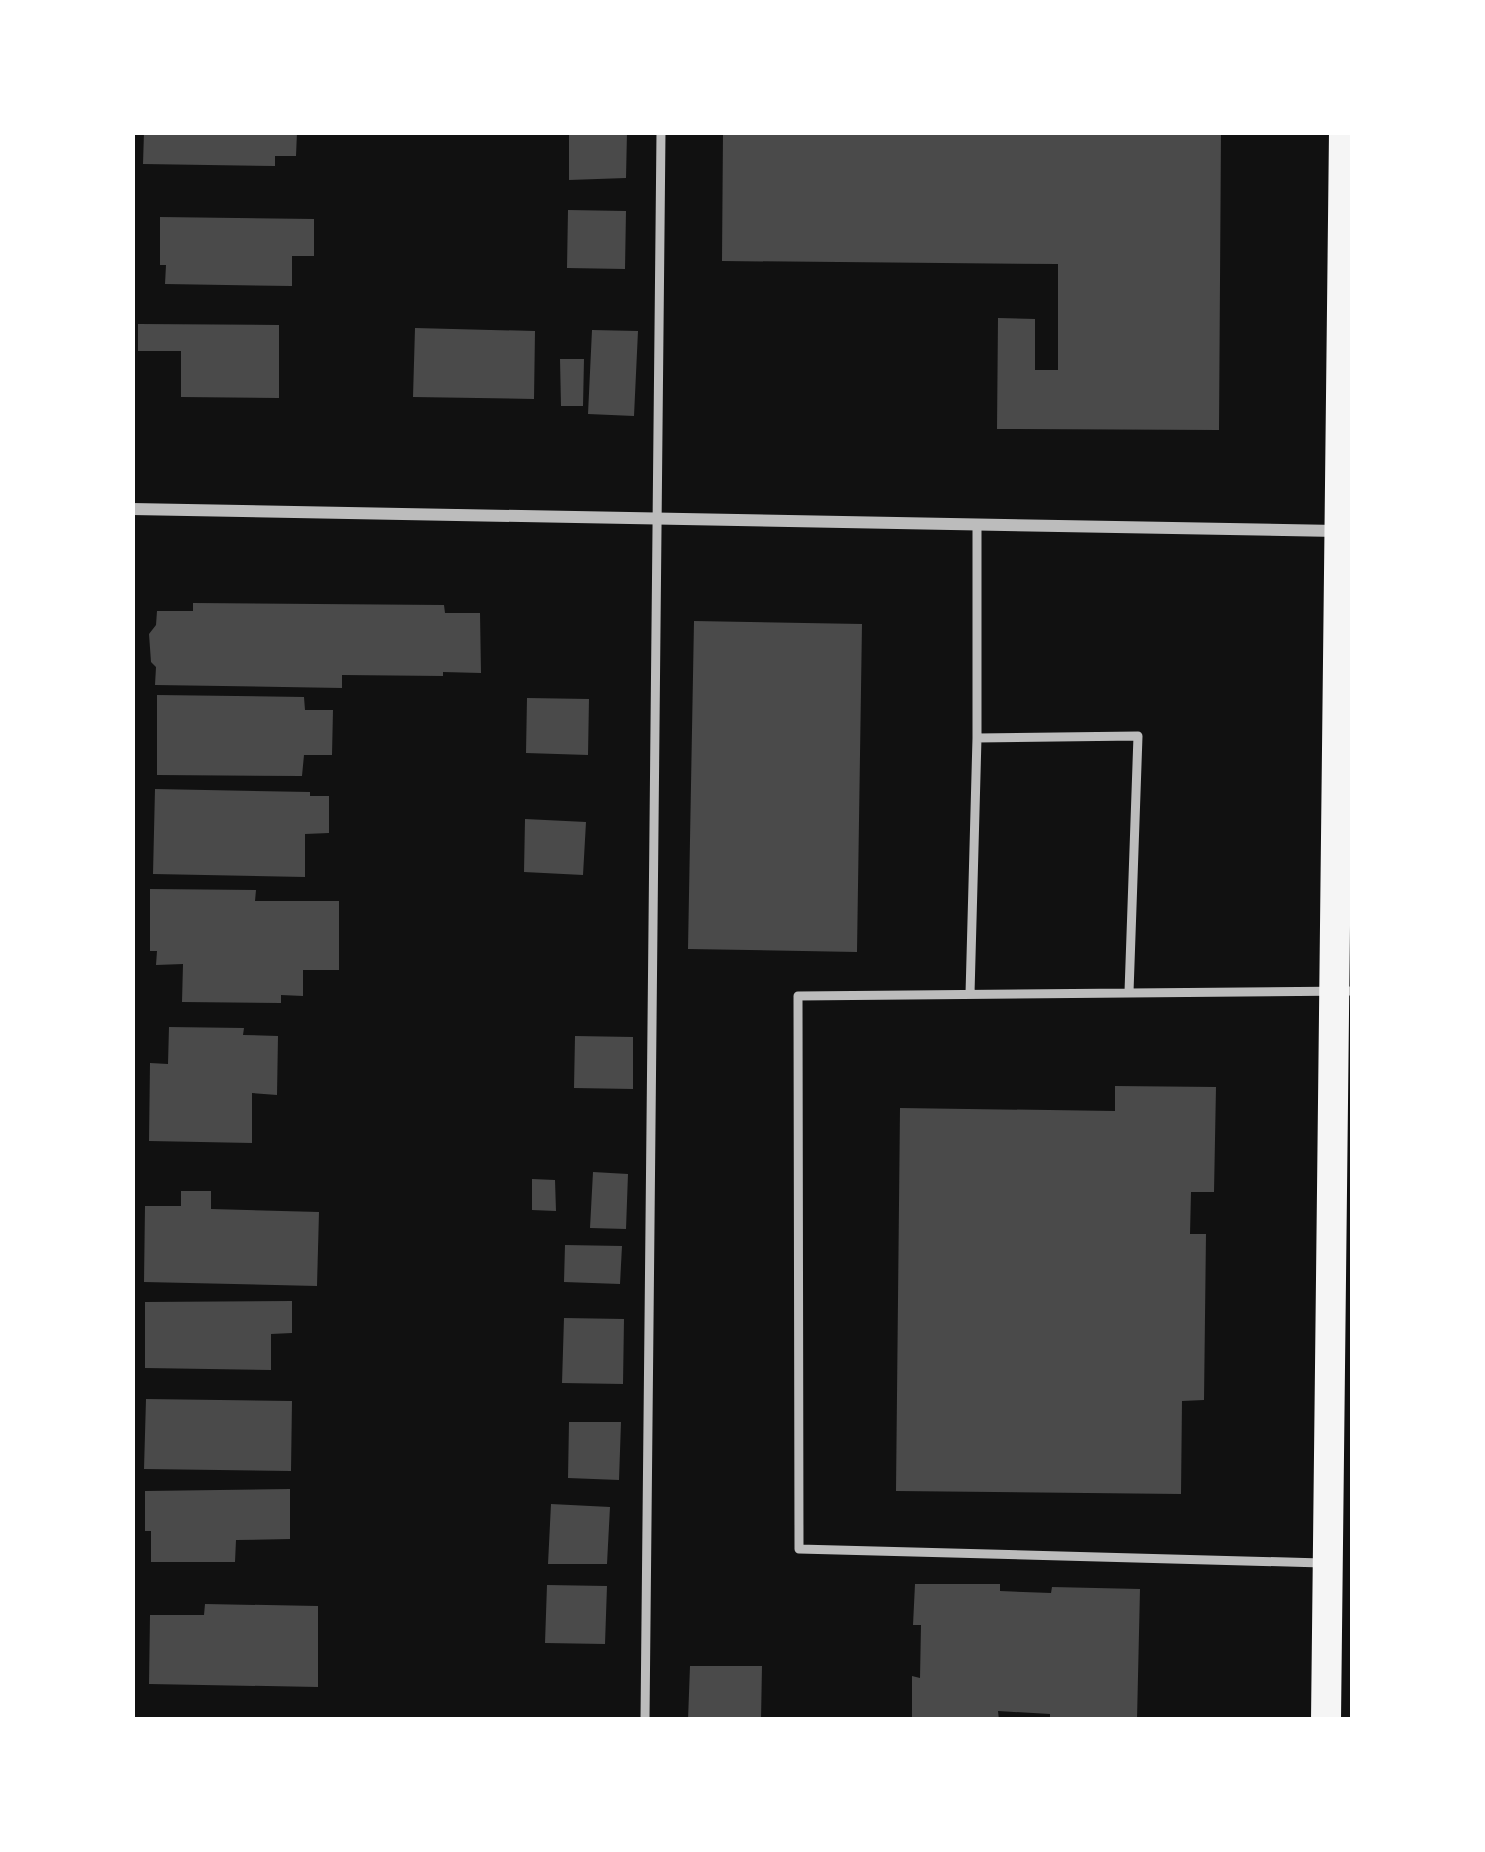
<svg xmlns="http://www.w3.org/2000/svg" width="1485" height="1852" viewBox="0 0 1485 1852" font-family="Rubik,sans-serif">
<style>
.building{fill:#4a4a4a}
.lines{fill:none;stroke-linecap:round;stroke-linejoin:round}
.service{stroke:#bcbcbc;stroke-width:9}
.minor{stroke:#bcbcbc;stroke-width:12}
.primary{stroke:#f5f5f5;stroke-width:30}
</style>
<rect width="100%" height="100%" fill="#111"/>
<path class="building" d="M 144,132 L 297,132 L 296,156 L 275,156 L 275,166 L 143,164 Z
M 569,132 L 627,132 L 626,178 L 569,180 Z
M 723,132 L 1221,132 L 1219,430 L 997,429 L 998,318 L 1035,319 L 1035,370 L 1058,370 L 1058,264 L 722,261 Z
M 568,210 L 626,211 L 625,269 L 567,268 Z
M 160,217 L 314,219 L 314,256 L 292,256 L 292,286 L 165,284 L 166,265 L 160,265 Z
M 138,324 L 279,325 L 279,398 L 181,397 L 181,351 L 138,351 Z
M 415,328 L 535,331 L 534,399 L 413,397 Z
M 592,330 L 638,331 L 634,416 L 588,414 Z
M 560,359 L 584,359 L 583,406 L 561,406 Z
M 193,603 L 444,605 L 445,613 L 480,613 L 481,673 L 443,672 L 443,676 L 342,675 L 342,688 L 155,685 L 156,667 L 151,662 L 149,634 L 156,625 L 157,611 L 193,611 Z
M 694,621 L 862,624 L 857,952 L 688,949 Z
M 157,695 L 304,697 L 305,710 L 333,710 L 332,755 L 304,755 L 302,776 L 157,775 Z
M 527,698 L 589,699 L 588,755 L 526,753 Z
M 155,789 L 310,792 L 310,796 L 329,796 L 329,833 L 305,834 L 305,877 L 153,874 Z
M 525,819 L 586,822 L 583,875 L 524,872 Z
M 150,889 L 256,890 L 255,901 L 339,901 L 339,970 L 303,970 L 303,996 L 281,995 L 281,1003 L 182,1002 L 183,964 L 156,965 L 157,951 L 150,951 Z
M 169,1027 L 244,1028 L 243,1035 L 278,1036 L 277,1095 L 252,1093 L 252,1143 L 149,1141 L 150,1063 L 168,1064 Z
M 575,1036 L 633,1037 L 633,1089 L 574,1088 Z
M 1115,1086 L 1216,1087 L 1214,1192 L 1191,1192 L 1190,1234 L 1206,1234 L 1204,1400 L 1182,1401 L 1181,1494 L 896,1491 L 900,1108 L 1115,1111 Z
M 593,1172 L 628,1174 L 626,1229 L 590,1228 Z
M 532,1179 L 555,1180 L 556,1211 L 532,1210 Z
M 181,1191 L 211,1191 L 211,1209 L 319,1212 L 317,1286 L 144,1282 L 145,1206 L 181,1206 Z
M 565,1245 L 622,1246 L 620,1284 L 564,1282 Z
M 292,1301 L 292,1333 L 271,1334 L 271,1370 L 145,1368 L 145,1302 Z
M 564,1318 L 624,1319 L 623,1384 L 562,1383 Z
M 146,1399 L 292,1401 L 291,1471 L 144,1469 Z
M 569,1422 L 621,1422 L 619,1480 L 568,1478 Z
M 290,1489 L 290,1539 L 236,1540 L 235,1562 L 151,1562 L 151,1531 L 145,1531 L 145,1491 Z
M 551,1504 L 610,1507 L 607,1564 L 548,1564 Z
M 915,1584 L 1000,1584 L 1000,1591 L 1051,1593 L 1052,1587 L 1140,1589 L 1137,1720 L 1050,1720 L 1050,1714 L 998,1711 L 999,1720 L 912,1718 L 912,1676 L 920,1678 L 921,1625 L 913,1625 Z
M 547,1585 L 607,1586 L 605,1644 L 545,1643 Z
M 205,1604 L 318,1606 L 318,1687 L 149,1684 L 150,1615 L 204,1615 Z
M 690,1666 L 762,1666 L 761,1720 L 688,1720 Z"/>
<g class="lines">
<path class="service" d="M 977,524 L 977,738
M 970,994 L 977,738 L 1138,736 L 1129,992
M 1322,1563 L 799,1549 L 798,996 L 1353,991
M 645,1720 L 661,132"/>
<path class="minor" d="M 132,509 L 1337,531"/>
<path class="primary" d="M 1326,1720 L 1344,132"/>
</g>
<rect width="1485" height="1852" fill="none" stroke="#ffffff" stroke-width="270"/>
</svg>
